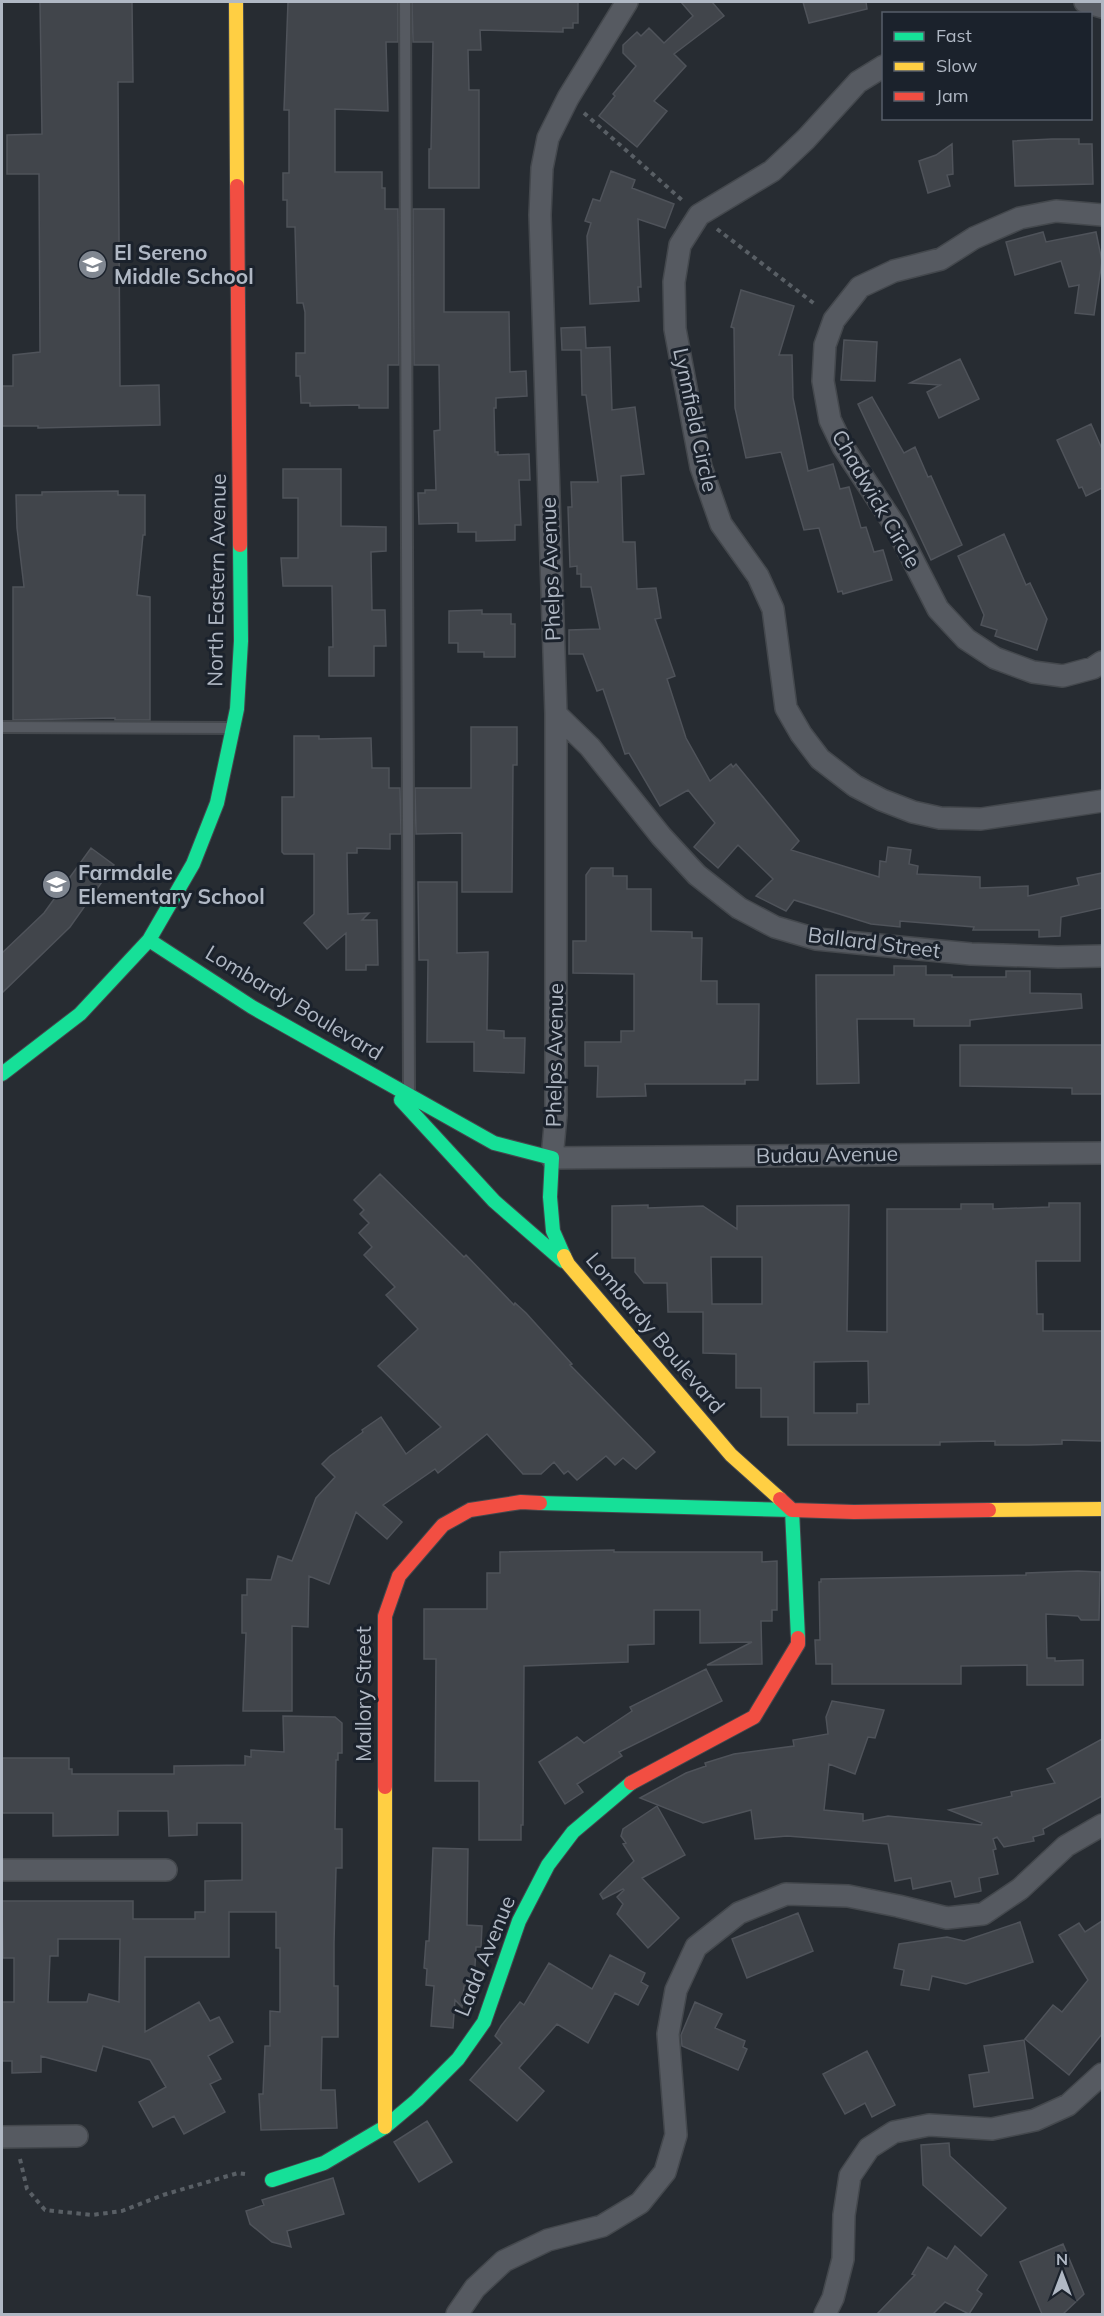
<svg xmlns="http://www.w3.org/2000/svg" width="1104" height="2316" viewBox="0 0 1104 2316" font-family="Mulish,sans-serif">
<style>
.building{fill:#41454b;stroke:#4f535a;stroke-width:1.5;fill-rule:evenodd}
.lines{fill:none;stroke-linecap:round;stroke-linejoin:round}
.lane-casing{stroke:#44484d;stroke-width:14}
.street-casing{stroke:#44484d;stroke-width:24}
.fast-casing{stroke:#44484d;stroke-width:16}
.slow-casing{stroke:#44484d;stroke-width:16}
.jam-casing{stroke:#44484d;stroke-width:16}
.path{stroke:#595f65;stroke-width:4;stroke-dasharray:4.5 4.5;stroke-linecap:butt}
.lane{stroke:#565a61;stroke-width:10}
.street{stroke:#565a61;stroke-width:21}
.fast{stroke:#16e098;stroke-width:14}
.slow{stroke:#ffcf43;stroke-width:14}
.jam{stroke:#f24e42;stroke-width:14}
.labels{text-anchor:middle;stroke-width:6;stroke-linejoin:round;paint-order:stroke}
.poi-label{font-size:21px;font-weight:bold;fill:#b0b8c4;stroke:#1b222c;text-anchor:start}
.street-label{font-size:21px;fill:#b0b8c4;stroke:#1b222c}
</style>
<rect width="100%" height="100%" fill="#272c32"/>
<path class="building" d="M 40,2 L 132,2 L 133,82 L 118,82 L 120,386 L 159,385 L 160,425 L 38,428 L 38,426 L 2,426 L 2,386 L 13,386 L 13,355 L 40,352 L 39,174 L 7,174 L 7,135 L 42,134 Z
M 288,2 L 398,2 L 398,42 L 386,42 L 388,111 L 335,109 L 335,172 L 382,172 L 382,188 L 385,188 L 385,209 L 398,209 L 399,365 L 388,365 L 388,408 L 359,408 L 359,405 L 310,406 L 310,403 L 301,403 L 300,376 L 296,376 L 296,353 L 305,353 L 305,312 L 303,303 L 297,303 L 295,227 L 287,227 L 287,200 L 283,200 L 283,173 L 289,173 L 289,110 L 284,110 Z
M 412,2 L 578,2 L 578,23 L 573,23 L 573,28 L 563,28 L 563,32 L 480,30 L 481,50 L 468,50 L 469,90 L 479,90 L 479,188 L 429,188 L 429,149 L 431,149 L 433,42 L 413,42 Z
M 681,2 L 712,2 L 724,16 L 674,54 L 686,66 L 654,101 L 667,111 L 637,147 L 599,116 L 615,96 L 613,94 L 636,66 L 623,53 L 623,45 L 637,32 L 641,36 L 649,28 L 664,43 L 693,16 Z
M 803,2 L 866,2 L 867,9 L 809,23 Z
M 1052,139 L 1079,139 L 1079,144 L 1092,144 L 1093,184 L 1015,186 L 1013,141 Z
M 952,144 L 953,174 L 947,175 L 950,186 L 928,193 L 919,161 L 936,155 Z
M 611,171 L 635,180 L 632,188 L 674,204 L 665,228 L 638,219 L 641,287 L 638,287 L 639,301 L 590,304 L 587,236 L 591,223 L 585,221 L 593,199 L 600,201 Z
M 413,209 L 444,209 L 444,312 L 509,312 L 510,372 L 526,371 L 527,396 L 496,398 L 496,408 L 494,408 L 495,452 L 498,452 L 498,455 L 529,454 L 530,480 L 519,480 L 521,525 L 515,525 L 515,540 L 476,541 L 476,532 L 458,532 L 458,523 L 419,524 L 418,493 L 425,493 L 425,490 L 436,490 L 434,431 L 440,430 L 439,365 L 414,365 Z
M 1043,232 L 1046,242 L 1096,232 L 1102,261 L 1094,315 L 1075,313 L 1079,285 L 1069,287 L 1061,261 L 1015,275 L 1006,242 Z
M 741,290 L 794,306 L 779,355 L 792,355 L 793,398 L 808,471 L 833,464 L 840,489 L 849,487 L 861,528 L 866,527 L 874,552 L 883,550 L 892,580 L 843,594 L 842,591 L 838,592 L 819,528 L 804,530 L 781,452 L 746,458 L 735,408 L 734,328 L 731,327 Z
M 585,327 L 586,348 L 610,347 L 612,410 L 635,407 L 644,474 L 621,476 L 623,542 L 635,542 L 637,589 L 656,588 L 661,618 L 655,619 L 675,676 L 667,679 L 686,738 L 710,781 L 731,764 L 733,767 L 736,764 L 799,841 L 791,850 L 879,877 L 880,861 L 886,862 L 888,847 L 911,850 L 909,864 L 918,866 L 917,874 L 980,877 L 980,888 L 1028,886 L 1028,896 L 1079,885 L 1077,878 L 1102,873 L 1102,908 L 1061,917 L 1060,936 L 1039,937 L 1039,930 L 973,930 L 974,927 L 900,921 L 900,927 L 871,924 L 794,900 L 786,911 L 756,896 L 773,879 L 738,845 L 718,868 L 694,847 L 715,823 L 688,790 L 660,806 L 629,753 L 625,754 L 603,689 L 597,691 L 583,654 L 569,654 L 569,630 L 600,629 L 591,587 L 581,587 L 581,574 L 577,574 L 577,566 L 570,567 L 568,507 L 572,507 L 571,482 L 598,482 L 586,395 L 582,395 L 581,350 L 562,350 L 561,328 Z
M 844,340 L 877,342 L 875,381 L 841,380 Z
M 960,359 L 979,399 L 939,418 L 927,392 L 940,385 L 910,383 Z
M 872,397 L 904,453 L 915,447 L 928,477 L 931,476 L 962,545 L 931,560 L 858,404 Z
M 1091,424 L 1102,449 L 1102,488 L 1086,496 L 1082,487 L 1079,488 L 1057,440 Z
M 283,469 L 341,469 L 341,526 L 386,527 L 386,551 L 371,552 L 372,610 L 385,610 L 386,646 L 374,646 L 374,676 L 329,676 L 329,647 L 333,647 L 332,586 L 283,586 L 281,558 L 298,558 L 298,498 L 283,498 Z
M 118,491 L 118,495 L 145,495 L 145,535 L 143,535 L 137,595 L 150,597 L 150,720 L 115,720 L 115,718 L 13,720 L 13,587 L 24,587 L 17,528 L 16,495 L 42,495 L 42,492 Z
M 1004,534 L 1026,585 L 1030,583 L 1047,619 L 1037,650 L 995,636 L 997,630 L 981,625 L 984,615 L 958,556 Z
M 482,610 L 482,614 L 511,614 L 511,624 L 515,624 L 515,657 L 484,657 L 484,652 L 458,652 L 458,643 L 449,643 L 449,611 Z
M 471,727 L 517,727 L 517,765 L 513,765 L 512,892 L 462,892 L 462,833 L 416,834 L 415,788 L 471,788 Z
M 294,736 L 319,736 L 319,739 L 371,738 L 372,768 L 389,768 L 389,788 L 400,788 L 401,834 L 390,834 L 390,849 L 357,848 L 357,853 L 347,853 L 348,914 L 369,913 L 362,920 L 377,920 L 378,965 L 366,965 L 366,970 L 346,970 L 346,933 L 327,949 L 304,923 L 314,914 L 314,854 L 284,854 L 282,852 L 282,797 L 294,797 Z
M 91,848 L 114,865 L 70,927 L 2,993 L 2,953 L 44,913 Z
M 591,868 L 613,868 L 613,876 L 627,876 L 627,889 L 651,889 L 651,931 L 692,932 L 692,938 L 702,938 L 701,981 L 717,981 L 717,1004 L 759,1004 L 758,1080 L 745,1080 L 745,1084 L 645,1084 L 646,1096 L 597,1097 L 598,1066 L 585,1066 L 585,1042 L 621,1042 L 621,1031 L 634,1031 L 634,974 L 573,973 L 573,941 L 586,941 L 586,875 Z
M 418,882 L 457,882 L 457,953 L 488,952 L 487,1030 L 504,1031 L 504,1038 L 525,1038 L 524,1073 L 474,1071 L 474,1042 L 427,1042 L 428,960 L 419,960 Z
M 894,966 L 926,966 L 926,975 L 952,975 L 952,977 L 1006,977 L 1006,971 L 1030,971 L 1030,993 L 1081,994 L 1082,1008 L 970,1020 L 970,1026 L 914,1026 L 914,1019 L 857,1019 L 859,1083 L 817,1084 L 816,975 L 894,975 Z
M 960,1045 L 1102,1045 L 1102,1094 L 1072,1094 L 1072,1088 L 960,1086 Z
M 380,1174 L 464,1257 L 466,1255 L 514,1305 L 515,1303 L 526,1313 L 572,1364 L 570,1365 L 655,1452 L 636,1469 L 623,1458 L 615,1465 L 606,1456 L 577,1480 L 568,1471 L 564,1474 L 554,1462 L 541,1474 L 523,1474 L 487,1434 L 438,1473 L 435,1469 L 383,1505 L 402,1522 L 387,1539 L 356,1512 L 329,1584 L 309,1576 L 308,1627 L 292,1626 L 292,1711 L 243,1711 L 246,1633 L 242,1633 L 242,1595 L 247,1595 L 247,1579 L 271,1580 L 278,1556 L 292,1561 L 316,1498 L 335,1477 L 322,1464 L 330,1456 L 363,1432 L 362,1430 L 381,1417 L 406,1454 L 441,1427 L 378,1366 L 418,1329 L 386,1295 L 395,1287 L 364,1255 L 372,1247 L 359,1233 L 369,1223 L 360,1214 L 364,1210 L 354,1200 Z
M 1049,1203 L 1080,1203 L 1080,1261 L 1036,1261 L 1037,1314 L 1043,1314 L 1043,1331 L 1102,1331 L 1102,1441 L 1062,1440 L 1062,1444 L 1029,1445 L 995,1445 L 995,1441 L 940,1442 L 940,1445 L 788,1445 L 788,1417 L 761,1417 L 761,1388 L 736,1388 L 736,1354 L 703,1353 L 703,1312 L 668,1312 L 667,1283 L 644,1283 L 635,1272 L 635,1258 L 612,1258 L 612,1206 L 648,1205 L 648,1208 L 703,1206 L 737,1229 L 737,1206 L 849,1205 L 847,1331 L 887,1332 L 887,1209 L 961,1209 L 961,1204 L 993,1204 L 993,1209 L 1049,1207 ZM 711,1257 L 762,1257 L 762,1304 L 712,1304 ZM 868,1361 L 869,1404 L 857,1404 L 857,1413 L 814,1413 L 814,1362 Z
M 614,1550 L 614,1552 L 762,1552 L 762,1562 L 777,1561 L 777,1610 L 772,1610 L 772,1621 L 761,1621 L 762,1664 L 707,1665 L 752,1642 L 700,1643 L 700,1610 L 654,1610 L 654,1644 L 628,1645 L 628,1662 L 524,1666 L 523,1825 L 521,1825 L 521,1840 L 479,1840 L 479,1781 L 435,1781 L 436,1659 L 424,1659 L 424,1609 L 487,1609 L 487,1573 L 500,1573 L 500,1552 Z
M 1078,1571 L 1100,1572 L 1099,1620 L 1081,1620 L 1078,1616 L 1046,1614 L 1047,1658 L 1055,1658 L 1055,1661 L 1083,1660 L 1083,1685 L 1027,1685 L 1027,1665 L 961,1666 L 961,1684 L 832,1684 L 832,1664 L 816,1664 L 815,1640 L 820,1640 L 819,1582 L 821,1582 L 821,1579 L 1026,1575 L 1026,1573 Z
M 706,1669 L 722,1701 L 619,1752 L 622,1756 L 577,1784 L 583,1792 L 565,1804 L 539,1762 L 577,1737 L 584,1743 L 632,1711 L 630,1707 Z
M 832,1701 L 884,1710 L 875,1738 L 868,1737 L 855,1774 L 829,1764 L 824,1810 L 863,1814 L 863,1821 L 888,1816 L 981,1825 L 982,1823 L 949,1810 L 1012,1796 L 1011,1792 L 1055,1783 L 1047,1769 L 1102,1739 L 1102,1796 L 1043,1829 L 1044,1834 L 1033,1837 L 1034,1841 L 1004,1847 L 997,1837 L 993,1839 L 996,1849 L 993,1850 L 998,1874 L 979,1878 L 981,1891 L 955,1897 L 951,1881 L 913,1889 L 911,1878 L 895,1881 L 888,1844 L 787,1836 L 755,1839 L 751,1810 L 703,1823 L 640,1798 L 686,1773 L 706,1766 L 705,1763 L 734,1754 L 794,1746 L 793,1740 L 828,1734 L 826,1717 Z
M 283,1716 L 335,1717 L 342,1723 L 342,1753 L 338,1753 L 338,1760 L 336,1760 L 335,1829 L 342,1829 L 342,1868 L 336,1868 L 334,1943 L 334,1986 L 338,1986 L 338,2037 L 322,2037 L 321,2090 L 335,2090 L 337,2128 L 261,2130 L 259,2094 L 263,2094 L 265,2046 L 270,2046 L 270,2011 L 280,2012 L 280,1948 L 276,1948 L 276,1912 L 229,1912 L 229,1957 L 145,1957 L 145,2032 L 199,2002 L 210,2021 L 219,2017 L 233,2042 L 208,2056 L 221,2079 L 210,2084 L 225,2112 L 184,2134 L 174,2116 L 153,2127 L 139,2102 L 166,2087 L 150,2060 L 103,2046 L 96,2071 L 41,2056 L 41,2072 L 12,2073 L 12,2061 L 2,2061 L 2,2002 L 14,2002 L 14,1958 L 3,1958 L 2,1901 L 133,1901 L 133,1919 L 195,1919 L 195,1912 L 205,1912 L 205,1881 L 242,1880 L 242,1823 L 197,1823 L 197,1835 L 169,1836 L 168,1811 L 118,1811 L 118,1835 L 53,1836 L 53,1813 L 2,1813 L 2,1758 L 69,1758 L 69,1769 L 72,1769 L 72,1774 L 174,1774 L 174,1766 L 245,1765 L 245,1756 L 251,1757 L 251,1750 L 284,1752 ZM 58,1939 L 120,1939 L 119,2002 L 89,1994 L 87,2002 L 48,2002 L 50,1956 L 58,1956 Z
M 657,1806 L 685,1855 L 642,1878 L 679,1918 L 648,1948 L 617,1914 L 623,1904 L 617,1897 L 624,1890 L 623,1889 L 603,1899 L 600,1894 L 634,1861 L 623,1844 L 626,1843 L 621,1836 L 623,1829 Z
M 433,1848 L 468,1849 L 467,1925 L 482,1926 L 481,1947 L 476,1947 L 474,1986 L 464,1986 L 462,2007 L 455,2000 L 453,2028 L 431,2026 L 434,1986 L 426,1985 L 427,1969 L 424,1968 L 426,1941 L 429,1941 Z
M 798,1913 L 813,1951 L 747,1978 L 732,1939 Z
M 1102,1921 L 1102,2034 L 1069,2075 L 1025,2039 L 1053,2005 L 1062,2012 L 1088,1980 L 1059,1935 L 1079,1923 L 1085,1932 Z
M 1020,1922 L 1033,1962 L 966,1984 L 932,1976 L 929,1990 L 901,1985 L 904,1970 L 894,1968 L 899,1944 L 947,1937 L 964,1941 Z
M 610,1955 L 645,1973 L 641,1982 L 648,1986 L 638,2005 L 615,1993 L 588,2043 L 557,2024 L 519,2068 L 544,2091 L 517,2121 L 470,2080 L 502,2043 L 495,2036 L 501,2026 L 520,2002 L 524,2005 L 549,1963 L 592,1989 Z
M 695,2002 L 722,2014 L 715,2028 L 745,2041 L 743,2047 L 747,2049 L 738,2070 L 682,2046 L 681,2035 Z
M 1024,2040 L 1033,2098 L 974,2107 L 969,2075 L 989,2072 L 984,2046 Z
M 867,2051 L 895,2105 L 872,2117 L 865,2103 L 845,2114 L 823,2074 Z
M 427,2121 L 452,2162 L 419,2182 L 394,2142 Z
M 949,2143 L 950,2156 L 1006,2208 L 981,2236 L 923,2185 L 921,2145 Z
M 333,2178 L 344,2214 L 287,2231 L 291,2247 L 272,2242 L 250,2224 L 246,2211 L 264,2205 L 262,2200 Z
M 1063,2244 L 1084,2294 L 1063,2314 L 1042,2314 L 1020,2262 Z
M 955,2246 L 987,2275 L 977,2290 L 982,2294 L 969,2314 L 945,2302 L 933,2314 L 877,2314 L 915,2275 L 912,2274 L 928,2247 L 947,2259 Z"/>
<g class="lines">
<defs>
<path id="lane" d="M 405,2 L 409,1091
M 2,727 L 232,728"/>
<path id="street" d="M 627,2 L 568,98 L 548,138 L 542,168 L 540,215 L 556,714 L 556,1115 L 552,1158 L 1102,1153
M 1085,2 L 1102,7
M 884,66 L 858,82 L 806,139 L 772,171 L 699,215 L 680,245 L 674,282 L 675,329 L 701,467 L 721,524 L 758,576 L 773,609 L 786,708 L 801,734 L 820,759 L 855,786 L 882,800 L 913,812 L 940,818 L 981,819 L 1102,801
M 1102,215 L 1056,211 L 1020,218 L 974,238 L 941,259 L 894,271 L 860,287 L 834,320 L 825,345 L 823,381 L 830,420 L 843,447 L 896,527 L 938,609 L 966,639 L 995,658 L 1033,672 L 1063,676 L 1093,668 L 1102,662
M 556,714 L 590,747 L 661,836 L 697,875 L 739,908 L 775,927 L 816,939 L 971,954 L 1058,957 L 1102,956
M 2,1870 L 166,1870
M 2,2137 L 77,2136
M 457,2314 L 475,2288 L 504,2261 L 548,2240 L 602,2226 L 640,2203 L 665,2172 L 676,2135 L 668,2034 L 676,1990 L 696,1947 L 739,1913 L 786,1894 L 848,1896 L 898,1906 L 947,1918 L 983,1914 L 1020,1889 L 1066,1846 L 1102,1825
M 825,2314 L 833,2298 L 843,2259 L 844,2215 L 850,2176 L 869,2148 L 894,2132 L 929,2125 L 992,2129 L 1035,2120 L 1068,2105 L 1102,2074"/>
<path id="fast" d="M 149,940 L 252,1007 L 494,1143 L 552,1158 L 550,1197 L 553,1231 L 564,1256
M 2,1074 L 80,1014 L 149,940 L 193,864 L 217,803 L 237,709 L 241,641 L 240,545
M 401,1100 L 494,1201 L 563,1261
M 540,1503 L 792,1510 L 798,1638
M 272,2180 L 324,2163 L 385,2127 L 417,2100 L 458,2059 L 484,2022 L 519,1921 L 548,1865 L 573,1832 L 631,1783"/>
<path id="slow" d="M 236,2 L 237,186
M 564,1256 L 568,1264 L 731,1455 L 780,1499
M 989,1510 L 1102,1509
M 385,1787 L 385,2127"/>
<path id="jam" d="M 237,186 L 240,545
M 780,1499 L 792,1510 L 854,1512 L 989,1510
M 631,1783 L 754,1717 L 798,1644 L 798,1638
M 385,1787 L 385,1616 L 399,1576 L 443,1525 L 470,1510 L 521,1502 L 540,1503"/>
</defs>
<use href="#lane" class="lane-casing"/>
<use href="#street" class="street-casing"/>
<use href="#fast" class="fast-casing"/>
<use href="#slow" class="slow-casing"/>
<use href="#jam" class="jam-casing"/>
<path class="path" d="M 584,113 L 682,200
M 717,229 L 816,305
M 20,2159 L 27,2189 L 45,2210 L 92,2215 L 122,2211 L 163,2195 L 238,2173 L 245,2174"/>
<use href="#lane" class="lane"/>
<use href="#street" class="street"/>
<use href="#fast" class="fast"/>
<use href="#slow" class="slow"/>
<use href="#jam" class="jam"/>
</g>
<defs>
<symbol id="school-disc" viewBox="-11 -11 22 22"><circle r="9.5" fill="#808791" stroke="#1b222c"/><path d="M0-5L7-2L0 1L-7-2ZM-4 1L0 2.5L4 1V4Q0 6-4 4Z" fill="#fff"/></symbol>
</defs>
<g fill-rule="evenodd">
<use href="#school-disc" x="76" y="248" width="33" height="33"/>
<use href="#school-disc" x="40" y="868" width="33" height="33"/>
</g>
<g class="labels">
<g class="poi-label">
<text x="114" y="260">El Sereno<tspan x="114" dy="24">Middle School</tspan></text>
<text x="78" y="880">Farmdale<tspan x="78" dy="24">Elementary School</tspan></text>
</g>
<g class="street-label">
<text transform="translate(695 420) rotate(78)" y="7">Lynnfield Circle</text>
<text transform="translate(876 499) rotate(60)" y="7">Chadwick Circle</text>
<text transform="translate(551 569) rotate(-92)" y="7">Phelps Avenue</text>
<text transform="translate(217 580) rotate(-89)" y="7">North Eastern Avenue</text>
<text transform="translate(874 943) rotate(7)" y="7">Ballard Street</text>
<text transform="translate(294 1003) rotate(31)" y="7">Lombardy Boulevard</text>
<text transform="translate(555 1055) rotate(-89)" y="7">Phelps Avenue</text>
<text transform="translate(827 1155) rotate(-1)" y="7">Budau Avenue</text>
<text transform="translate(655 1333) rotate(50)" y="7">Lombardy Boulevard</text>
<text transform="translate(364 1694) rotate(-90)" y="7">Mallory Street</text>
<text transform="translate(485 1956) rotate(-68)" y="7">Ladd Avenue</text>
</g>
</g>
<rect width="1104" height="2316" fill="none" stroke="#b0b8c4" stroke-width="6"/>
<rect x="882" y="12" width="210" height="108" fill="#1b222c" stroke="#575e69" stroke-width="1.5"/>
<rect x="894" y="32" width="30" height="9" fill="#16e098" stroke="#575e69" stroke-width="1.5"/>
<text x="936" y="42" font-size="18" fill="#b0b8c4">Fast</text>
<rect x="894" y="62" width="30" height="9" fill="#ffcf43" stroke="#575e69" stroke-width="1.5"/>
<text x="936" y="72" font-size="18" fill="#b0b8c4">Slow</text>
<rect x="894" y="92" width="30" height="9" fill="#f24e42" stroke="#575e69" stroke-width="1.5"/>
<text x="936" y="102" font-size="18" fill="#b0b8c4">Jam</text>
<g transform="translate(1062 2274)" stroke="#1b222c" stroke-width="4.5" paint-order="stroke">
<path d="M0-4.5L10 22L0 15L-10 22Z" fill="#b0b8c4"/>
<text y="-9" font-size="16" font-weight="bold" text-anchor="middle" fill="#b0b8c4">N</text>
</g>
</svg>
